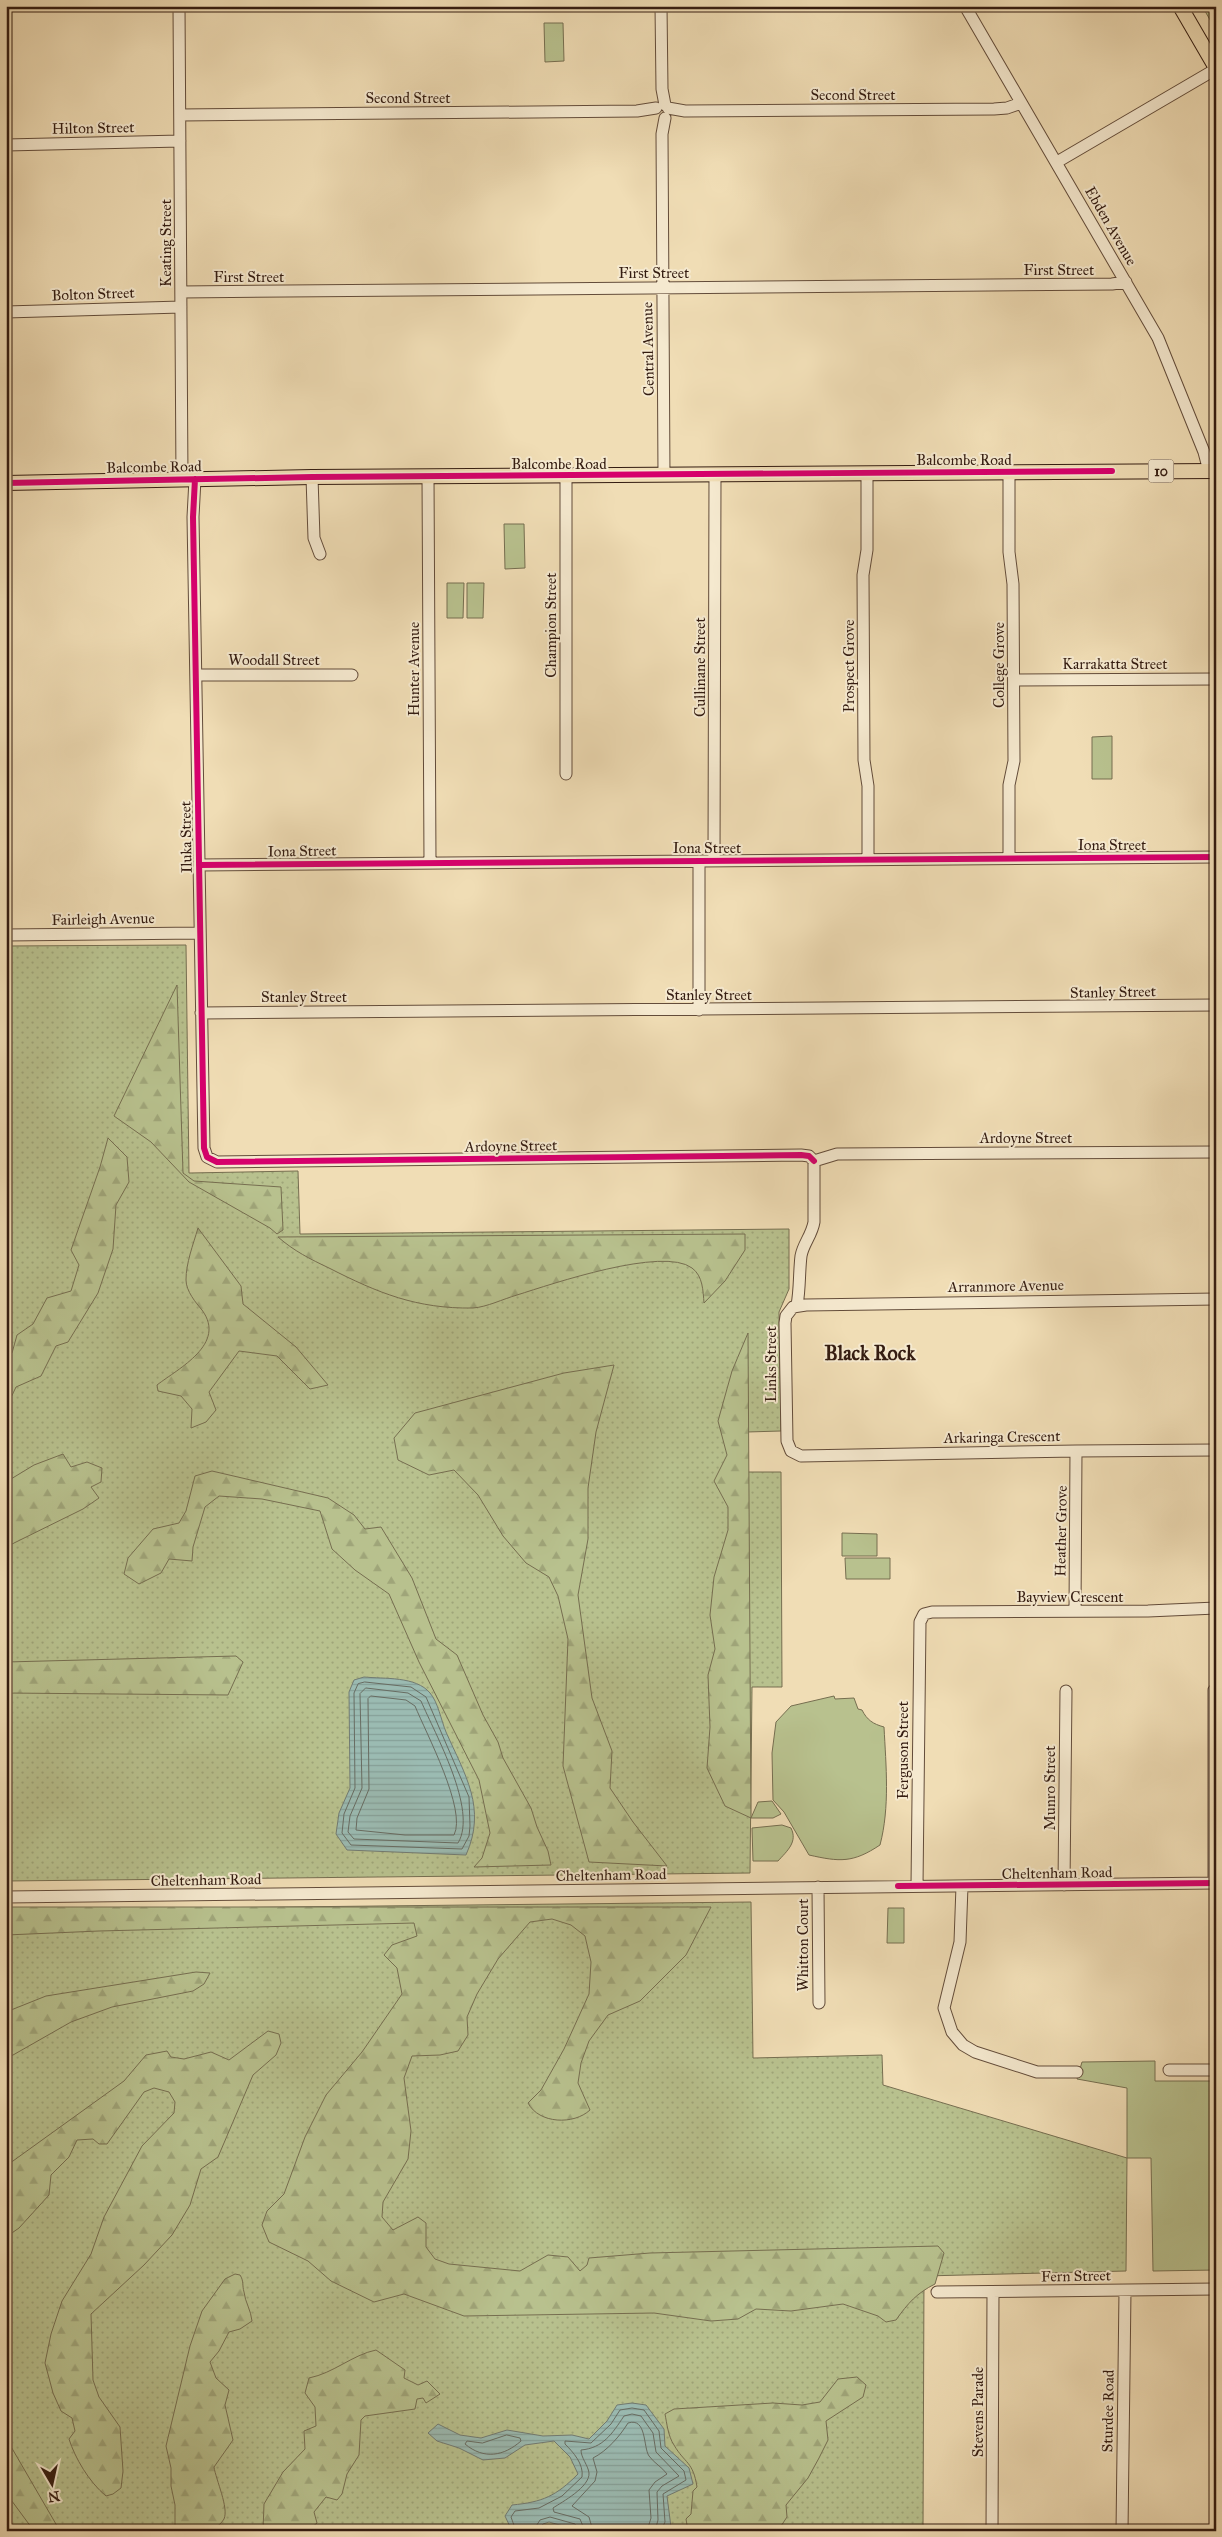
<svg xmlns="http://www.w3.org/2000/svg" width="1222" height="2537" viewBox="0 0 1222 2537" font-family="'IM FELL Great Primer',serif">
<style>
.grass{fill:url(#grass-dots);stroke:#766e50}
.forest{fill:url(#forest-firs);stroke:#766e50}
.park{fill:#b8c18e;stroke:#766e50}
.water{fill:url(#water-rules);stroke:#727b72}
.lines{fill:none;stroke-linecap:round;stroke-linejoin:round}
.shore{stroke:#686c62;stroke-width:1}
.minor-casing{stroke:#634c3a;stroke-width:13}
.major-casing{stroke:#341c11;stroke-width:16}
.minor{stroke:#f5e9cf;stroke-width:11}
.major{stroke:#f0ddb5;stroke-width:14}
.cycleway-casing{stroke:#f5e9cf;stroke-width:9}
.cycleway{stroke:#d6006c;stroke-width:6}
.labels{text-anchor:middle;stroke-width:4;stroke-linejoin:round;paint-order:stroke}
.shield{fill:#f5e9cf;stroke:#6e5a4a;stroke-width:1}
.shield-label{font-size:14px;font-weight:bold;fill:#341c11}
.street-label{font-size:15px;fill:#341c11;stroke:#f5e9cf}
.district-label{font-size:20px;font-weight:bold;fill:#341c11;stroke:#f5e9cf}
</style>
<defs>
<pattern id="grass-dots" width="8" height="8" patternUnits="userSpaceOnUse" patternTransform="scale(1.25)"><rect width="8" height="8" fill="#b8c18e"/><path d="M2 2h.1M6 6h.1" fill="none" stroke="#9fa579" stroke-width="1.8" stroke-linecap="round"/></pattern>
<pattern id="forest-firs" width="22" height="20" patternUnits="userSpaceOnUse" patternTransform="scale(1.25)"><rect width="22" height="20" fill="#b8c18e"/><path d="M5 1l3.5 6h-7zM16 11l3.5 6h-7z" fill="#9fa579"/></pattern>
<pattern id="water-rules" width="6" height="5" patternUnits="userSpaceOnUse" patternTransform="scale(1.25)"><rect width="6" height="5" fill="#9bbbb2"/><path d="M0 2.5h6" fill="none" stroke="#86a098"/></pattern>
</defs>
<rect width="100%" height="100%" fill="#f0ddb5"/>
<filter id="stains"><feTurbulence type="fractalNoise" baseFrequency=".004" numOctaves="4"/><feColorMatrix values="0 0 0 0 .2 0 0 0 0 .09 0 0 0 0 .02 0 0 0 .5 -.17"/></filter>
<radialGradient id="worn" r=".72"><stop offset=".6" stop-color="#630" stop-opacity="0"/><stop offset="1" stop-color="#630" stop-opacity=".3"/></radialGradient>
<path class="grass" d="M 186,945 L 189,1173 L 298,1171 L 300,1234 L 789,1229 L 789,1289 L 779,1312 L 781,1431 L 747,1432 L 747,1472 L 781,1472 L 782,1687 L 752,1687 L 750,1873 L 6,1881 L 6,946 Z
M 751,1902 L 753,2058 L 882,2055 L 883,2085 L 1127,2158 L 1126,2271 L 924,2276 L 923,2531 L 6,2531 L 6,1910 Z"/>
<path class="forest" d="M 1202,6 L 1216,6 L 1216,30 Z
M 177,985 L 183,1173 L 194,1181 L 281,1187 L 283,1230 L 277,1234 L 270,1228 L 189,1182 L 151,1142 L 114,1116 Z
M 108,1138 L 127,1157 L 129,1182 L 116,1205 L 113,1249 L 98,1293 L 68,1342 L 56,1346 L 41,1376 L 16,1387 L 6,1408 L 6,1357 L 12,1353 L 17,1335 L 33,1324 L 47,1298 L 71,1291 L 79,1265 L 71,1250 L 100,1167 Z
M 198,1228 L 241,1286 L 243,1304 L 296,1347 L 328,1385 L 310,1389 L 277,1356 L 239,1351 L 209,1392 L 216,1410 L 206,1422 L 191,1428 L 192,1409 L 181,1396 L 158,1391 L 157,1385 C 179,1368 227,1344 202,1310 C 196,1303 186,1291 186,1280 C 186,1263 193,1245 198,1228 Z
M 745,1234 L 745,1250 L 725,1281 L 704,1303 C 703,1291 703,1276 692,1268 C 663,1246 552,1284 517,1295 C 503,1299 487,1307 473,1308 C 417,1309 378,1293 329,1268 C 310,1259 294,1251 278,1237 Z
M 748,1333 L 751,1818 L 725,1806 L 707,1768 L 710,1727 L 708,1675 L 715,1649 L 710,1615 L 714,1577 L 728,1530 L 728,1507 L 714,1481 L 727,1455 L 718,1421 L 732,1371 Z
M 614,1365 L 596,1432 L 588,1488 L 588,1539 L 578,1595 L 592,1698 L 612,1751 L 610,1788 L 633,1822 L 667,1866 L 589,1862 L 563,1766 L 568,1639 L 558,1596 L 549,1577 L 526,1563 L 503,1536 L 478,1495 L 454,1470 L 429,1475 L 398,1460 L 394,1438 L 415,1413 L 564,1373 Z
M 63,1454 L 71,1467 L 87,1462 L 102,1468 L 101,1482 L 91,1487 L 99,1498 L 83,1509 L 12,1544 L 6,1543 L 6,1482 L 34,1465 Z
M 212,1471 L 328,1498 L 354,1515 L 365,1529 L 381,1527 L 412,1578 L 436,1639 L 457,1655 L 483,1715 L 498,1742 L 503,1758 L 531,1808 L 537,1827 L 548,1851 L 551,1865 L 474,1867 L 482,1858 L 490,1833 L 479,1780 L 419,1662 L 389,1594 L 355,1570 L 332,1549 L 320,1511 L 262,1499 L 219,1496 L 205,1507 L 193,1547 L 192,1561 L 169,1559 L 161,1573 L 139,1584 L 124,1574 L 128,1558 L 153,1529 L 179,1523 L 186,1511 L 195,1476 Z
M 236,1656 L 243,1662 L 228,1695 L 6,1693 L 6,1662 Z
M 6,1907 L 711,1907 L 686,1955 L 640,2001 L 608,2015 L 589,2041 L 581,2063 L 578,2083 L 590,2110 C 574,2125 539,2124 528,2103 L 541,2090 L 564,2049 L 589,1994 L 591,1962 L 585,1936 L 571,1925 L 552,1919 L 530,1922 L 498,1959 L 477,1994 L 467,2017 L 468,2035 L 458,2051 L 440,2055 L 412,2056 L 404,2078 L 411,2131 L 408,2159 L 383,2202 L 382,2217 L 393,2230 L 418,2217 L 426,2223 L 426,2247 L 435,2259 L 449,2264 L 520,2271 L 548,2255 L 568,2257 L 580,2271 L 587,2265 L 589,2258 L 650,2253 L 938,2246 L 944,2253 L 935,2284 C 917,2293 908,2303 896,2320 L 886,2322 L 878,2316 L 843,2304 L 791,2311 L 756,2309 L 738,2319 L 711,2321 L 654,2313 L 464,2316 L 404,2294 L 374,2302 L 331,2281 L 308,2261 L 269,2242 L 262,2225 L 267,2211 L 284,2194 L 305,2137 L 326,2095 L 362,2052 L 402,1994 L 397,1968 L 384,1955 L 392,1945 L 417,1936 L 414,1923 L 99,1931 L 6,1935 Z
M 196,1972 L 210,1973 L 204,1984 L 193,1991 L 112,2007 L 71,2022 L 6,2059 L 6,2012 L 46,1996 Z
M 268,2031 L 279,2034 L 281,2043 L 276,2055 L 253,2075 L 218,2157 L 201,2169 L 190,2205 L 172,2235 L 144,2265 L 91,2314 L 93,2380 L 99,2397 L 120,2427 L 123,2471 L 121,2488 L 113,2494 L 106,2496 C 89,2482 75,2458 69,2439 L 75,2431 L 72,2418 L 61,2411 L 53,2393 L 45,2363 L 51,2334 L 62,2301 L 91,2254 L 104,2217 L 142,2146 L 174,2113 L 175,2102 L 169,2092 L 154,2088 L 144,2092 L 107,2144 L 99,2144 L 93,2139 L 77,2140 L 69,2157 L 51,2175 L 49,2195 L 19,2228 L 6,2237 L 6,2166 L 124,2081 L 146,2055 L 167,2051 L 171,2057 L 184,2059 L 211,2052 L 229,2060 Z
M 235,2274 L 240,2275 C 244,2281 242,2285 244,2292 C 245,2302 251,2310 252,2321 L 240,2329 L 229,2332 L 219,2351 L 210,2362 L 216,2378 L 229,2390 L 225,2405 L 233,2440 L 214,2467 C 216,2480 229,2508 224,2519 C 222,2523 216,2527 213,2531 L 175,2531 L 175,2505 L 171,2486 L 171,2468 L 166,2446 L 190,2346 L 202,2311 L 225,2279 Z
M 376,2350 L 405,2370 L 404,2378 L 418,2385 L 427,2381 L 440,2394 L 426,2403 L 423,2398 L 417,2399 L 415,2409 L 365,2416 L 361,2420 L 359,2455 L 347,2474 L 342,2494 L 337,2500 L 326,2497 L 314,2512 L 317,2523 L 307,2531 L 263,2531 L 264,2504 L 283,2472 L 305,2449 L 304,2431 L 316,2426 L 315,2407 L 305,2393 L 309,2378 C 334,2373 352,2355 376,2350 Z
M 857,2377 L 866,2385 L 863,2397 L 826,2421 L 828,2440 L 819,2458 L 808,2478 L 786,2505 L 787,2517 L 779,2529 L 688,2531 L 686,2519 L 691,2514 L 693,2491 L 697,2487 C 693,2461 685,2464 674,2445 C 668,2436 667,2424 665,2414 L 674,2409 L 773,2403 L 802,2405 L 820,2402 L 838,2379 Z
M 6,2438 L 60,2531 L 34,2531 L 6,2493 Z"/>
<path class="park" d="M 544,23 L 563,23 L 564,61 L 545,62 Z
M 504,524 L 524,524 L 525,568 L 505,569 Z
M 447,583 L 464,583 L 463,618 L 447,618 Z
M 467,583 L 484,583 L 483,618 L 467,618 Z
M 1112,736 L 1112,779 L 1092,779 L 1092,737 Z
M 842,1533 L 877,1534 L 877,1556 L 842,1556 Z
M 845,1558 L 890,1558 L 890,1579 L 846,1579 Z
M 834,1696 L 835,1699 L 854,1698 L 858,1709 L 862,1710 C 867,1720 873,1724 884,1727 C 886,1766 890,1807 880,1845 C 853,1863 840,1862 809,1855 L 784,1812 L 773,1800 L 772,1753 L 776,1722 L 791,1706 Z
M 772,1801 L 781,1814 L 773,1818 L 751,1818 L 758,1802 Z
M 782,1825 L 791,1828 C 798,1842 787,1851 778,1861 L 753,1861 L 752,1828 Z
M 888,1908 L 904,1908 L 904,1943 L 887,1943 Z
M 1155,2061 L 1155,2081 L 1216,2081 L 1216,2270 L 1153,2271 L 1151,2158 L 1127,2158 L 1127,2088 L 1077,2079 L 1082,2062 Z"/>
<path class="water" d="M 364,1677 C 384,1679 416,1676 430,1693 C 438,1702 441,1720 446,1732 C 465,1775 487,1808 466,1855 L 347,1850 L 336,1834 L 339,1813 L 350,1788 L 349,1692 L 354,1680 Z
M 632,2403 L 646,2405 L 664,2429 L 665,2446 L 689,2468 L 693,2484 L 667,2496 L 671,2527 L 659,2531 L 633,2529 L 581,2531 L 549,2522 L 543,2524 L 536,2531 L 512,2531 L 505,2516 L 512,2505 C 543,2502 556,2496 578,2474 L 570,2457 L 554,2441 L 525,2445 L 505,2458 L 483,2460 L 459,2448 L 437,2441 L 428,2433 L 438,2424 L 460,2435 L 481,2438 L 507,2430 L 543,2436 L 572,2435 L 589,2439 L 607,2421 L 617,2405 Z"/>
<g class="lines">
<path class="shore" d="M 365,1682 L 411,1687 L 426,1697 L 469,1797 L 470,1826 L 469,1836 L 462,1849 L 351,1845 L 342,1833 L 344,1814 L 355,1788 L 354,1693 L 358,1684 Z
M 366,1688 L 408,1693 L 421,1701 C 435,1734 478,1810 458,1843 L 354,1839 L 348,1832 L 350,1816 L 362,1788 L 360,1694 Z
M 371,1696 L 406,1700 L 415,1706 C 426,1733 467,1810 454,1835 L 405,1835 L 356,1830 L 357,1818 L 369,1789 L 368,1699 Z
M 507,2435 L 520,2438 L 521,2441 C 504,2456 484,2460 465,2444 L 467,2441 L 482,2443 Z
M 516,2531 L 511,2517 L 515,2511 L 539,2508 L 562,2496 L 582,2477 C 584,2464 573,2452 565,2444 L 565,2441 L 591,2443 L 611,2424 L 620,2410 L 632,2408 L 644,2410 L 659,2431 L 661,2448 L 684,2471 L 686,2480 L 663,2494 L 665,2522 L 661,2531
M 533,2531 L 540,2520 L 550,2517 L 575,2524 L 579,2531
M 585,2531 L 580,2519 L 554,2512 L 553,2508 C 562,2502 590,2487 589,2473 C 588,2465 581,2458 581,2450 C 603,2448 612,2434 624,2416 L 632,2414 L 641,2416 L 653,2433 L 656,2452 L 679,2476 L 662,2486 L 657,2492 L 658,2520 L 655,2531
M 593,2531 L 589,2517 L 572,2506 L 595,2481 L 597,2472 L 593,2458 C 607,2451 620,2436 628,2423 C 647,2417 643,2447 649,2456 C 654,2463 662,2467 667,2474 L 655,2482 L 649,2490 L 651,2518 L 647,2531"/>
<defs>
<path id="minor" d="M 179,6 L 182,479
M 661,6 L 662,89 L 665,105
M 965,6 L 1158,338 L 1204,452 L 1209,471
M 668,108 L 685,111 L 994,109 L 1007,108 L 1021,103
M 180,115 L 637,111 L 656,108
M 6,145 L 180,141
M 1057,162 L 1216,69
M 181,292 L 1112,284 L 1126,282
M 6,312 L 181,307
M 1009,472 L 1009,552 L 1013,584 L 1014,761 L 1009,785 L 1009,858
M 867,473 L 867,550 L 863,575 L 864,760 L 868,786 L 868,859
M 664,475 L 662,134 L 665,118
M 428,476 L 430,862
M 312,477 L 314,538 L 320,554
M 195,479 L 193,517 L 204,1148 L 207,1157 L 217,1162 L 801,1155 L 809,1156 L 814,1161
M 196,675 L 352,675
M 1014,680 L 1216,679
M 566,774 L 566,476
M 714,861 L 715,474
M 199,865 L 1216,857
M 6,935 L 200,933
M 699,1010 L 699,861
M 201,1013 L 1216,1005
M 814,1161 L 837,1154 L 1216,1152
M 1216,1299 L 806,1305 L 793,1307 L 786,1316 L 785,1323 L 787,1441 L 791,1451 L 801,1456 L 1076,1451 L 1216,1450
M 797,1305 C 800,1289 799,1273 801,1256 C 803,1244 812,1235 814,1222 L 814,1161
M 1075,1611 L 1076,1451
M 1214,1883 L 1214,1690
M 1064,1885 L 1066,1691
M 917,1886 L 920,1622 L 924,1614 L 932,1612 L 1148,1611 L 1216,1608
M 962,1886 L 960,1942 L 944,2008 L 952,2032 L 963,2045 L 975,2052 L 1037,2072 L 1077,2072
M 818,1887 L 819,2003
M 6,1897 L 1216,1883
M 1169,2070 L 1216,2070
M 937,2292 L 1216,2289
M 992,2531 L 993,2292
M 1122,2531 L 1125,2291"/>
<path id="major" d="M 1180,6 L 1216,68
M 6,483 L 312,477 L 1216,471"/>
</defs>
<use href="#minor" class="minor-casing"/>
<use href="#major" class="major-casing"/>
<use href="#minor" class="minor"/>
<use href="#major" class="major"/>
<defs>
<path id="cycleway" d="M 195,479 L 193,517 L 204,1148 L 207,1157 L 217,1162 L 801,1155 L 809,1156 L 814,1161
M 6,483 L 312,477 L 1112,471
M 199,865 L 1216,857
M 898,1886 L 1216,1883"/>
</defs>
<use href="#cycleway" class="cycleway-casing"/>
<use href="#cycleway" class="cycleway"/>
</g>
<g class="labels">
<rect class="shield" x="1148.5" y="459.5" width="25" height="23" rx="4"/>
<g class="shield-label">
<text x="1161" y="476">10</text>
</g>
<g class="street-label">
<text x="853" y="100">Second Street</text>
<text x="408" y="103">Second Street</text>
<text transform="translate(93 128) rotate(-1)" y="5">Hilton Street</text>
<text transform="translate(1111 226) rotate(60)" y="5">Ebden Avenue</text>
<text transform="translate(166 243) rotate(-90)" y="5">Keating Street</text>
<text x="1059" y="275">First Street</text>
<text x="654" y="278">First Street</text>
<text x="249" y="282">First Street</text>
<text transform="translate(93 294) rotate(-2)" y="5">Bolton Street</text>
<text transform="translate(648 349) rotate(-91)" y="5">Central Avenue</text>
<text x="964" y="465">Balcombe Road</text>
<text x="559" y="469">Balcombe Road</text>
<text transform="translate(154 467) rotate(-1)" y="5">Balcombe Road</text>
<text transform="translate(551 625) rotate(-90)" y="5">Champion Street</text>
<text x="274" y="665">Woodall Street</text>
<text x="1115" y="669">Karrakatta Street</text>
<text transform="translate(999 665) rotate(-90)" y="5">College Grove</text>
<text transform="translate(849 666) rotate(-90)" y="5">Prospect Grove</text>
<text transform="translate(700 667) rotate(-90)" y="5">Cullinane Street</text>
<text transform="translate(414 669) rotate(-90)" y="5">Hunter Avenue</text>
<text transform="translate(186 837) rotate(-91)" y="5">Iluka Street</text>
<text x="1112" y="850">Iona Street</text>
<text x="707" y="853">Iona Street</text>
<text transform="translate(302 851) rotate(-1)" y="5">Iona Street</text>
<text transform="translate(103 919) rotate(-1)" y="5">Fairleigh Avenue</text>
<text transform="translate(1113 992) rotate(-1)" y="5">Stanley Street</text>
<text x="709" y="1000">Stanley Street</text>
<text x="304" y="1002">Stanley Street</text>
<text x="1026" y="1143">Ardoyne Street</text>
<text transform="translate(511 1146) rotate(-1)" y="5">Ardoyne Street</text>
<text transform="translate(1006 1286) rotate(-1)" y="5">Arranmore Avenue</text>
<text transform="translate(771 1364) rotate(-90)" y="5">Links Street</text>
<text transform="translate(1002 1437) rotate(-1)" y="5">Arkaringa Crescent</text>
<text transform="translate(1061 1531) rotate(-89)" y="5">Heather Grove</text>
<text x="1070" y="1602">Bayview Crescent</text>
<text transform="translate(903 1750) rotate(-90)" y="5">Ferguson Street</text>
<text transform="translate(1050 1788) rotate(-90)" y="5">Munro Street</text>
<text transform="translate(1057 1873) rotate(-1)" y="5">Cheltenham Road</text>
<text transform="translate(611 1875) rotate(-1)" y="5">Cheltenham Road</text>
<text transform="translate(206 1880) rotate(-1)" y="5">Cheltenham Road</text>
<text transform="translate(803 1945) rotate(-90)" y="5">Whitton Court</text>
<text transform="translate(1076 2276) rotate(-1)" y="5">Fern Street</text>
<text transform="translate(1108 2411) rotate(-89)" y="5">Sturdee Road</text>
<text transform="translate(978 2412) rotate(-90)" y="5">Stevens Parade</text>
</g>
<g class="district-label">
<text x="870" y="1360">Black Rock</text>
</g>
</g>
<rect width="1222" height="2537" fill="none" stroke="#f0ddb5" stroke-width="25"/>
<rect x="8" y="8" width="1207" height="2522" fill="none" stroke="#341c11" stroke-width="2.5"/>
<rect x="12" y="12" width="1197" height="2512" fill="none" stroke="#341c11"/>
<g transform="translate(52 2484) rotate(171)" stroke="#f5e9cf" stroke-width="4" paint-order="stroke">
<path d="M0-4L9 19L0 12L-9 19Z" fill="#341c11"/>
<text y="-8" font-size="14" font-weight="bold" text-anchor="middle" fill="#341c11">N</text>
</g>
<rect width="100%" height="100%" filter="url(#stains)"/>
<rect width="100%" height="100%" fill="url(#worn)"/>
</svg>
